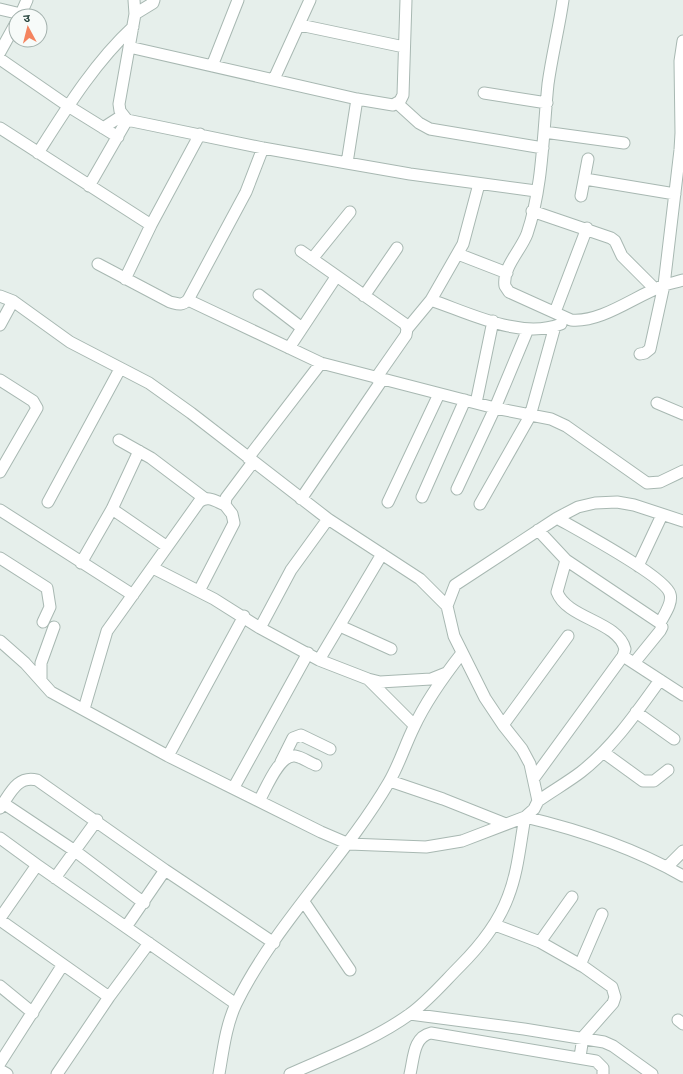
<svg xmlns="http://www.w3.org/2000/svg" width="683" height="1074" viewBox="0 0 683 1074" font-family="Arial,'Noto Sans Devanagari',sans-serif">
<style>
.lines{fill:none;stroke-linecap:round;stroke-linejoin:round}
.minor-casing{stroke:#a8b8b2;stroke-width:13}
.minor{stroke:#fff;stroke-width:11}
</style>
<rect width="100%" height="100%" fill="#e6efeb"/>
<g class="lines">
<defs>
<path id="minor" d="M 134,0 L 135,14 L 119,104 L 120,111 L 127,120 L 263,148 L 347,163 L 410,174 L 536,191
M 563,0 C 559,28 552,55 548,84 C 543,132 543,187 527,234 C 521,250 502,268 505,286 L 509,292 L 571,320 C 602,323 636,295 665,285 C 671,283 677,282 683,280
M 0,9 L 21,14
M 135,14 L 153,3 L 154,0
M 20,16 L 27,0
M 300,25 L 404,47
M 129,47 L 357,99 L 393,105 L 400,101 L 403,95 L 406,0
M 0,52 L 16,23
M 0,59 L 68,106 L 118,137
M 212,66 L 238,0
M 274,79 L 310,0
M 484,93 L 547,103
M 397,103 L 419,123 L 430,129 L 543,148
M 0,128 L 151,225
M 103,128 L 123,115
M 544,132 L 624,143
M 38,153 C 66,109 95,62 133,27
M 347,163 L 357,99
M 585,179 L 675,194
M 89,186 L 127,120
M 581,196 L 588,159
M 532,211 L 611,238 L 615,241 L 622,256 L 655,289
M 301,251 L 405,324 L 407,329 L 406,335 L 376,378
M 458,254 L 507,273
M 312,259 L 350,212
M 98,264 L 170,302 C 178,304 182,306 188,300 L 246,192 L 263,148
M 125,279 L 151,225 L 200,134
M 259,295 L 302,328
M 0,296 L 13,301 L 70,342 L 149,383 L 191,413 L 328,519 L 420,579 L 447,606
M 364,296 L 397,248
M 188,300 L 321,363 L 495,408 L 551,419 L 566,426 L 647,483 L 660,482 L 683,471
M 431,300 C 469,313 521,340 561,324
M 555,312 L 587,228
M 0,325 L 13,301
M 407,329 L 431,300 L 463,244 L 479,184
M 289,348 L 336,277
M 640,354 L 645,353 L 650,349 L 664,285 L 680,150 L 681,133 L 680,61 L 683,41
M 0,380 L 33,401 L 37,408 L 0,472
M 476,403 L 493,321
M 657,403 L 683,414
M 119,440 L 151,458 L 204,498
M 248,458 L 321,363
M 457,489 L 495,408 L 528,329
M 422,497 L 465,400
M 301,499 L 382,380
M 48,502 L 120,369
M 388,502 L 439,394
M 480,504 L 530,416 L 555,326
M 112,509 L 166,546
M 0,510 L 133,595
M 557,518 C 576,529 666,577 670,594 C 673,603 664,615 660,623
M 538,530 L 566,560 L 660,623 L 662,627 L 660,631 L 634,663
M 0,558 L 47,588 L 50,607 L 43,622
M 566,560 L 557,592 C 567,619 618,621 625,649 L 623,656 L 683,695
M 81,563 L 112,509 L 139,451
M 638,566 L 662,515
M 153,568 L 214,599 L 260,628 L 319,660 L 368,679 L 380,682 L 431,679 L 446,673
M 199,591 L 234,523 L 232,514 L 225,505 L 226,498 L 253,462
M 340,626 L 391,649
M 260,628 L 291,570 L 328,519
M 0,641 L 25,663 L 51,692 L 168,756 L 321,832 L 349,844 L 426,847 L 462,841 L 525,817 L 534,809 L 538,801 L 530,764 L 522,749 L 503,725 L 485,698 L 454,636 L 447,606 L 455,585 L 557,518 L 578,507 L 595,503 L 617,502 L 634,505 L 683,521
M 319,660 L 382,554
M 368,679 L 414,725
M 41,681 L 41,663 L 54,627
M 84,709 L 107,631 L 199,502 C 208,495 215,501 225,505
M 636,712 L 674,739
M 503,725 L 568,636
M 603,752 L 643,781 L 654,781 L 668,770
M 168,756 L 244,616
M 281,762 L 293,738 L 301,735 L 330,749
M 534,778 L 623,656
M 390,781 L 443,799 L 506,824
M 234,787 L 308,653
M 259,801 C 266,789 279,754 295,756 C 302,757 310,763 316,765
M 538,801 C 552,791 568,782 581,772 C 613,747 637,712 660,680
M 3,803 L 75,851 L 144,903
M 0,808 C 10,794 17,775 37,780 L 165,870 L 274,943
M 0,838 L 37,865 L 236,1004
M 667,867 L 683,851
M 55,878 L 97,820
M 304,902 L 350,970
M 0,918 L 37,865
M 0,920 L 109,997
M 495,925 L 540,942 L 584,967 L 612,987 L 615,997 L 613,1003 L 583,1037 L 580,1057
M 126,927 L 165,870
M 540,942 L 572,897
M 580,965 L 602,914
M 0,986 L 33,1013
M 410,1014 L 524,1029 L 604,1042 L 613,1046 L 652,1074
M 678,1020 L 683,1024
M 0,1063 L 62,966
M 0,1070 L 7,1074
M 57,1074 L 109,997 L 149,943
M 219,1074 C 223,1051 226,1025 236,1004 C 275,924 344,859 389,782 C 399,765 405,745 414,727 C 426,701 444,676 462,653
M 290,1074 C 330,1056 374,1040 410,1014 C 428,1001 444,982 460,966 C 480,946 498,924 508,897 C 518,872 520,844 525,817 C 580,830 634,848 683,876
M 410,1074 C 414,1058 413,1037 431,1033 L 596,1061 L 603,1068 L 603,1074"/>
</defs>
<use href="#minor" class="minor-casing"/>
<use href="#minor" class="minor"/>
</g>
<g transform="translate(28 28) rotate(353)"><circle r="19" fill="#f7fbf9" stroke="#a3b1ad"/>
<path d="M0-3L7 15L0 10L-7 15Z" fill="#f4845f"/>
<text y="-6" font-size="11" font-weight="bold" text-anchor="middle" fill="#24423a">उ</text>
</g>
</svg>
